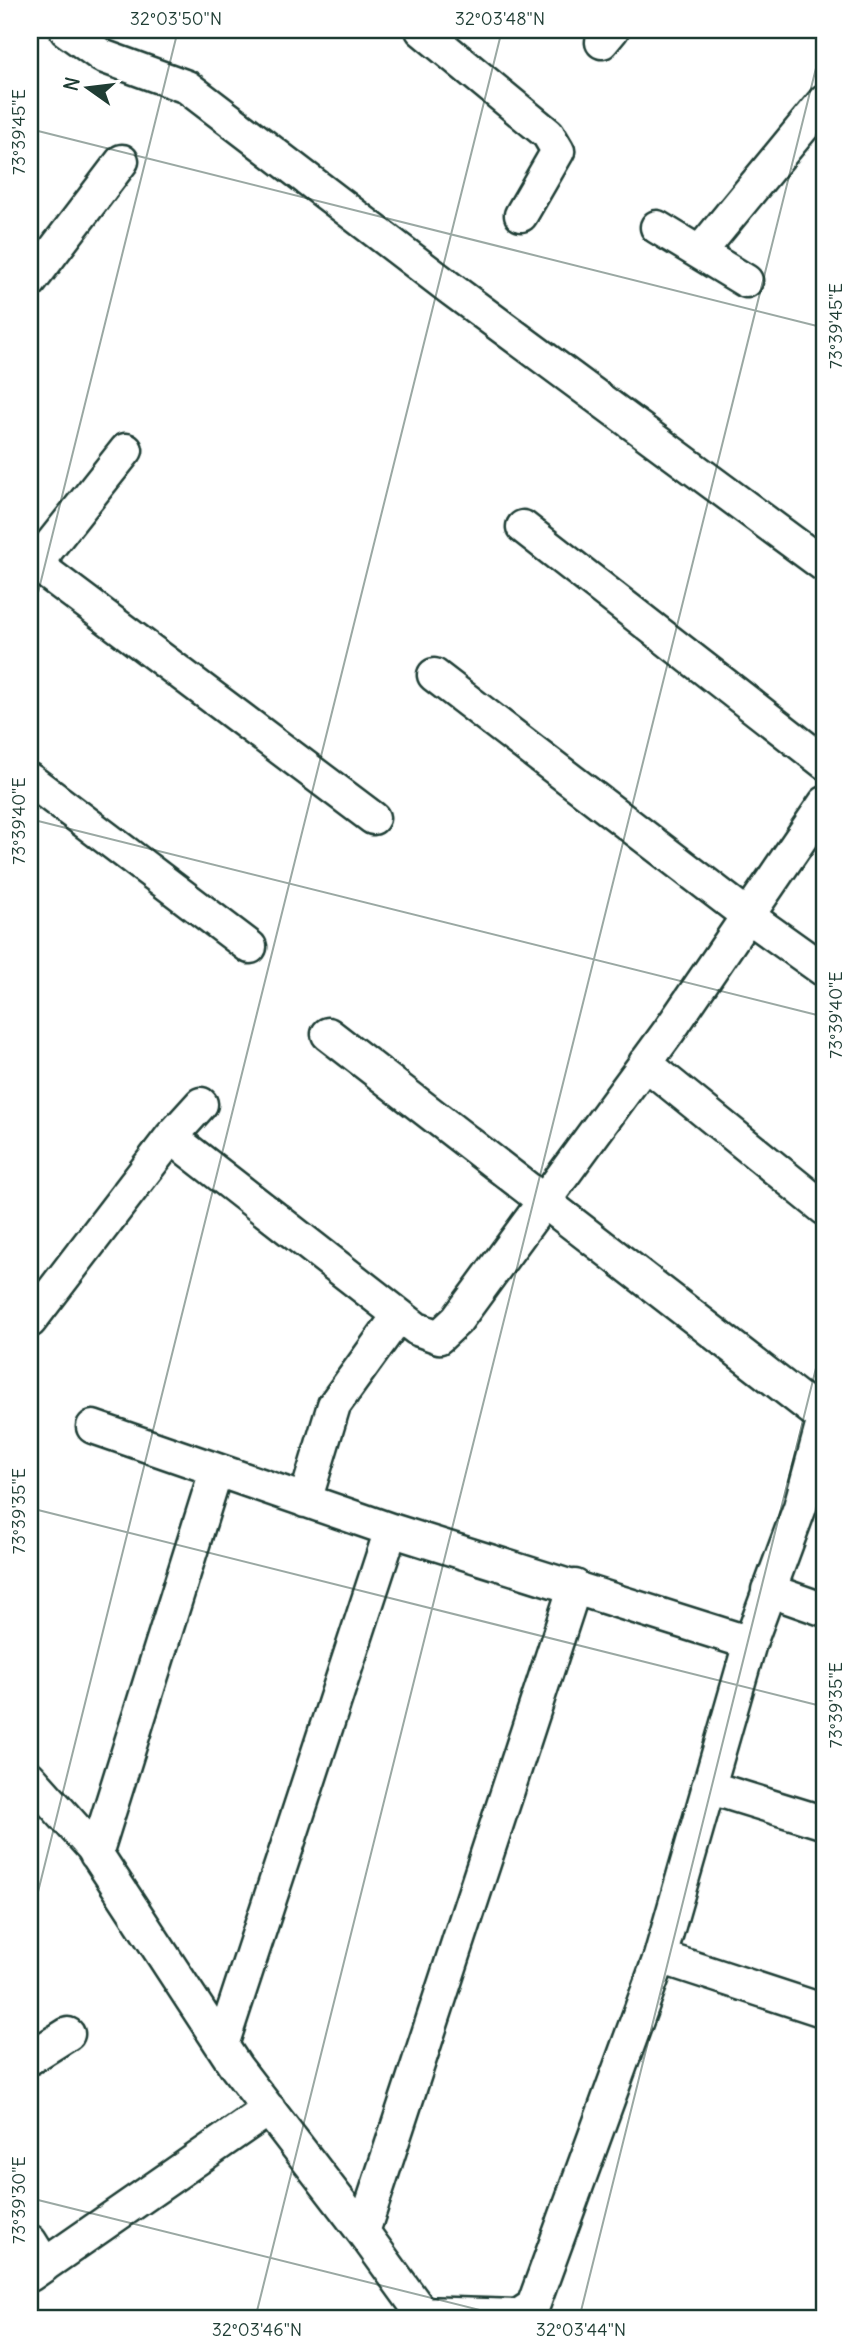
<svg xmlns="http://www.w3.org/2000/svg" width="855" height="2349" viewBox="0 0 855 2349" font-family="Delius,sans-serif">
<style>
.lines{fill:none;stroke-linecap:round;stroke-linejoin:round}
.street-casing{stroke:#1f3d34;stroke-width:37}
.street{stroke:#fff;stroke-width:32}
.ticks{fill:none;stroke:#1f3d34;stroke-width:2;stroke-opacity:0.45}
.neatline{fill:none;stroke:#1f3d34;stroke-width:2.5}
.ticks-label{font-size:18px;text-anchor:middle;fill:#1f3d34}
</style>
<rect width="100%" height="100%" fill="#fff"/>
<filter id="ink" filterUnits="userSpaceOnUse"><feTurbulence type="fractalNoise" baseFrequency=".0143" numOctaves="2"/><feDisplacementMap in="SourceGraphic" scale="14" xChannelSelector="R" yChannelSelector="G"/><feConvolveMatrix kernelMatrix="1 2 1 2 8 2 1 2 1" color-interpolation-filters="sRGB"/></filter>
<g filter="url(#ink)">
<g class="lines">
<defs>
<path id="street" d="M 66,30 L 102,56 L 187,87 L 451,289 L 825,566
M 422,30 L 548,134 L 558,151 L 521,215
M 602,42 L 612,30
M 657,227 L 746,281
M 700,252 L 825,100
M 30,282 L 122,161
M 523,527 L 825,763
M 30,560 L 373,818
M 30,571 L 126,450
M 434,675 L 748,916 L 825,971
M 30,780 L 250,947
M 328,1034 L 824,1418
M 645,1063 L 825,1209
M 171,1137 L 417,1329 L 439,1337 L 457,1320 L 669,1031 L 825,803
M 30,1321 L 171,1137 L 201,1104
M 93,1427 L 391,1530 L 750,1643
M 305,1501 L 334,1405 L 399,1315
M 768,1590 L 825,1610
M 30,1778 L 92,1847 L 236,2067 L 363,2232 L 426,2319
M 708,1787 L 825,1823
M 96,1854 L 216,1471
M 660,1957 L 825,2011
M 222,2045 L 391,1530
M 30,2058 L 68,2034
M 363,2232 L 575,1586
M 30,2241 L 45,2265
M 30,2275 L 269,2109
M 420,2313 L 518,2316 L 533,2306 L 660,1957 L 750,1643 L 800,1507 L 825,1415"/>
</defs>
<use href="#street" class="street-casing"/>
<use href="#street" class="street"/>
</g>
</g>
<path class="ticks" d="M 30,129 L 825,328M 30,625 L 178,30M 30,819 L 825,1017M 30,1508 L 825,1707M 30,1924 L 502,30M 30,2198 L 516,2319M 255,2319 L 825,32M 579,2319 L 825,1332"/>
<rect width="855" height="2349" fill="none" stroke="#fff" stroke-width="77"/>
<g transform="translate(88 88) rotate(284)" stroke="#ffffff" stroke-width="5" paint-order="stroke">
<path d="M0-5L12 26L0 18L-12 26Z" fill="#1f3d34"/>
<text y="-10" font-size="19" font-weight="bold" text-anchor="middle" fill="#1f3d34">N</text>
</g>
<rect x="38" y="38" width="778" height="2272" class="neatline"/>
<g class="ticks-label">
<text x="176" y="25">32°03'50"N</text>
<text x="500" y="25">32°03'48"N</text>
<text transform="translate(19 132) rotate(-90)" y="6">73°39'45"E</text>
<text transform="translate(836 326) rotate(-90)" y="6">73°39'45"E</text>
<text transform="translate(19 821) rotate(-90)" y="6">73°39'40"E</text>
<text transform="translate(836 1015) rotate(-90)" y="6">73°39'40"E</text>
<text transform="translate(19 1511) rotate(-90)" y="6">73°39'35"E</text>
<text transform="translate(836 1705) rotate(-90)" y="6">73°39'35"E</text>
<text transform="translate(19 2200) rotate(-90)" y="6">73°39'30"E</text>
<text x="257" y="2336">32°03'46"N</text>
<text x="581" y="2336">32°03'44"N</text>
</g>
</svg>
